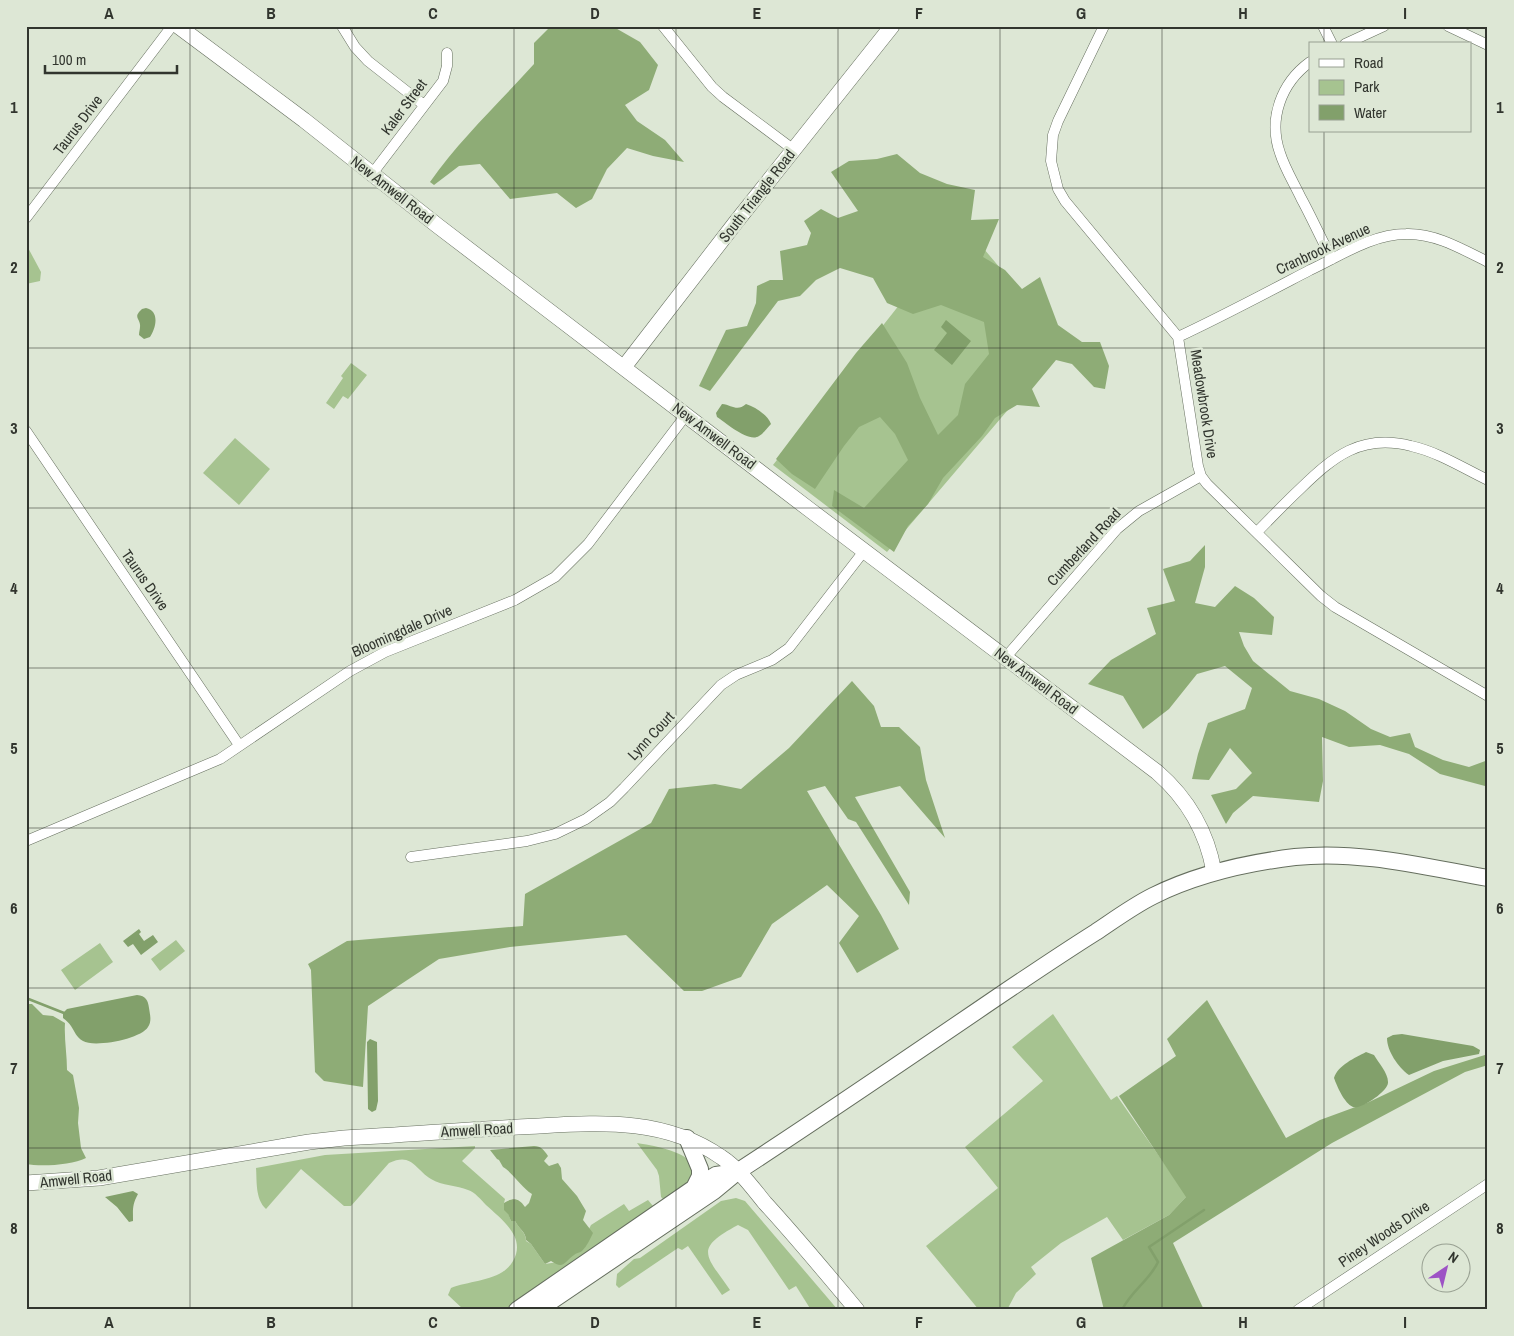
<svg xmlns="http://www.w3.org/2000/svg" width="1514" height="1336" viewBox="0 0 1514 1336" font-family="'Archivo Narrow',sans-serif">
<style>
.green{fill:#a6c390}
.forest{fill:#8eac76}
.water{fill:#82a06b}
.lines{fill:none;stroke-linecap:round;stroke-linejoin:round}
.stream{stroke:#82a06b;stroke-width:2.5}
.street-casing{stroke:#656e5e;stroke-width:11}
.secondary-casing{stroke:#656e5e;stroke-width:16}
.primary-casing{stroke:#656e5e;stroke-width:18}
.street{stroke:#fff;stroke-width:10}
.secondary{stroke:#fff;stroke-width:15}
.primary{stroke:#fff;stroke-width:16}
.grid{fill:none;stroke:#31352e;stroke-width:1;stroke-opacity:0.55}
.labels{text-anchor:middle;stroke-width:5;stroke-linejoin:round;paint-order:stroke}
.street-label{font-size:15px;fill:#31352e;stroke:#dde7d5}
.neatline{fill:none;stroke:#31352e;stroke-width:2}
.grid-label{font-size:16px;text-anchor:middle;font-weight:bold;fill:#31352e}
</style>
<rect width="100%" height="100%" fill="#dde7d5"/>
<path class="green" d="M 963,224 L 1064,344 L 887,552 L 773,465 Z
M 26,244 L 41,272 L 40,281 L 26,284 Z
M 351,363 L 367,375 L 348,399 L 343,396 L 334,409 L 326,403 L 343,378 L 341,376 Z
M 235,438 L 270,469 L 239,505 L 203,473 Z
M 176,940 L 185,951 L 160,971 L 151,959 Z
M 100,943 L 113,962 L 75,990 L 61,970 Z
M 1053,1014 L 1111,1100 L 1117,1096 L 1187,1196 L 1169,1215 L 1123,1240 L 1107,1217 L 1061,1243 L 1031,1267 L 1036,1274 L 1016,1293 L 1007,1310 L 979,1310 L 926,1246 L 998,1188 L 965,1147 L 1043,1081 L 1012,1047 Z
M 637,1143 C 650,1145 685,1151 690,1163 C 693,1167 693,1174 695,1179 L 664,1200 L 661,1197 L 659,1176 L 657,1170 Z
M 475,1146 L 475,1148 L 462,1161 L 505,1199 L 504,1203 L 511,1221 L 515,1221 C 519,1229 526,1232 526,1241 L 531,1244 L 545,1264 L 558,1262 L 578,1251 L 591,1225 L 624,1204 L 629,1211 L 648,1200 L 653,1206 L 652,1210 L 506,1310 L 464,1310 L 448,1295 L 451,1288 C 471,1280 502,1281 513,1261 C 527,1237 501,1219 486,1205 C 481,1200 475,1192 468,1190 C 457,1185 442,1186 431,1179 C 415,1169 412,1152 389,1163 L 351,1206 L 344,1206 L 301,1169 L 266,1209 C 255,1199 257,1181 256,1168 L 325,1155 Z
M 736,1198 L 745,1201 L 838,1310 L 811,1310 L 796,1286 L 789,1290 L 748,1230 L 738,1225 C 693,1249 706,1255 730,1290 L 722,1295 L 688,1246 L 682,1250 L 678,1248 L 619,1288 L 616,1285 L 617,1274 L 634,1259 L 640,1258 L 721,1201 Z"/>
<path class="forest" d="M 551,26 L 612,26 L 640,42 L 658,65 L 649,90 L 625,105 L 637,121 L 665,140 L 684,162 L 653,156 L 627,148 L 607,169 L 592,199 L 576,208 L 557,193 L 510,199 L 480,164 L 459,166 L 434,185 L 430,182 C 460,139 499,103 534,64 L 534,43 Z
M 897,154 L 920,173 L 947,184 L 975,190 L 971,220 L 999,219 L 983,257 L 1005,270 L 1022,289 L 1040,277 L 1058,325 L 1082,342 L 1100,342 L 1109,366 L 1105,389 L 1094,387 L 1072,364 L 1056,360 L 1032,389 L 1040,407 L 1017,405 L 995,418 L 982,436 L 943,478 L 928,504 L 908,526 L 894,552 L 832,506 L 834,490 L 864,508 L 908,460 L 895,434 L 880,417 L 859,427 L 844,446 L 815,489 L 792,474 L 776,459 L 856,353 L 882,323 L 907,363 L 920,398 L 938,435 L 958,415 L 965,384 L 989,354 L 984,322 L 941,305 L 913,314 L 887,303 L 873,278 L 840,268 L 816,280 L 800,296 L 778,301 L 710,391 L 699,386 L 726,330 L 747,326 L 756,303 L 757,286 L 770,280 L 783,280 L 780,251 L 807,245 L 811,233 L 804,221 L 821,209 L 838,218 L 858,211 L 831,172 L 849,161 L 877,159 Z
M 1205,545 L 1205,567 L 1195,603 L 1215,607 L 1235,586 L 1254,598 L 1274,617 L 1272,635 L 1239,632 L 1244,646 L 1253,661 L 1290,691 L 1319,699 L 1345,711 L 1371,729 L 1390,737 L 1410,733 L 1415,747 L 1443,760 L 1469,767 L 1488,760 L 1488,783 L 1485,786 L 1440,774 L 1409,754 L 1380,745 L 1349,747 L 1322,737 L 1323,781 L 1319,802 L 1253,796 L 1233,813 L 1226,824 L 1211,795 L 1236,789 L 1252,773 L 1230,748 L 1209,780 L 1192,779 L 1198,754 L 1208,723 L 1245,709 L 1252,688 L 1225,666 L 1197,674 L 1169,709 L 1143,729 L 1123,696 L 1088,684 L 1111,660 L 1156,634 L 1147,608 L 1175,601 L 1163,569 L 1190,561 Z
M 852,681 L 874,706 L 881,727 L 899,727 L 920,747 L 926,780 L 945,838 L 900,786 L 855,797 L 910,892 L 909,905 L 856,822 L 848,819 L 825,786 L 807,791 L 881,915 L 899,949 L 857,973 L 839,943 L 859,916 L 827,885 L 772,924 L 741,977 L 702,991 L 684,991 L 626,935 L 510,947 L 439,959 L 368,1006 L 363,1087 L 324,1081 L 315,1072 L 311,970 L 308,964 L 347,941 L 523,926 L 525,894 L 651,823 L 669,789 L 715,784 L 741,789 L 789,748 Z
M 1207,1000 L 1286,1138 L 1320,1120 L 1369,1102 L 1434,1071 L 1488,1054 L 1488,1065 L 1465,1072 L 1332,1143 L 1173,1243 L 1204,1310 L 1104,1310 L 1091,1258 L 1169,1215 L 1186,1197 L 1119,1096 L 1176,1056 L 1167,1039 Z
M 26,1004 L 32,1004 L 43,1015 L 53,1016 L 65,1023 C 64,1039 67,1054 67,1070 L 73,1075 L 79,1108 L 78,1123 L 81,1148 L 86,1158 C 72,1165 41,1167 26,1164 Z
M 534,1146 C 541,1146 544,1150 548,1156 L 544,1161 L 549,1166 L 558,1163 L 561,1168 L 562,1179 L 577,1196 L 586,1211 L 583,1220 L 593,1233 C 590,1239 587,1246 582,1251 C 579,1253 576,1253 574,1255 C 564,1262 564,1270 551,1261 L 545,1264 L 531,1244 L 526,1240 C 526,1232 519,1229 515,1221 L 511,1221 L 508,1214 L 504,1210 L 504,1203 C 513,1197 519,1198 525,1207 L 529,1203 L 532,1194 C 522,1188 511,1171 503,1167 L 499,1160 L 497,1159 L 490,1150 Z"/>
<path class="water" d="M 146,308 C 160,311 156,328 150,337 L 144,339 L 139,335 C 139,332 140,329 140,327 C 141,318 132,318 142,309 Z
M 946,320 L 971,341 L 952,365 L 934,350 L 947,333 L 941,327 Z
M 722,404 C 732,405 737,412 746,404 C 755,407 768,415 771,424 C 767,428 764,433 759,436 C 749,443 726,423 717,417 L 716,413 Z
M 139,929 L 141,932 L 139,934 L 144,941 L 153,935 L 158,942 L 141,955 L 133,944 L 128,947 L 123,941 Z
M 137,995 C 146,996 148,1000 149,1008 C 150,1015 152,1021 148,1027 C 141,1039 94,1048 83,1041 C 76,1037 75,1032 71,1026 C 69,1023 66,1020 63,1018 L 63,1013 L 67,1009 Z
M 1402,1034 L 1473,1046 L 1480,1050 L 1479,1054 L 1443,1061 L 1409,1075 C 1398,1067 1387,1051 1387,1038 L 1393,1035 Z
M 370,1039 L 377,1042 L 378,1101 L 376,1110 L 372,1112 L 368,1109 L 367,1042 Z
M 1366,1052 L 1374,1055 C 1378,1062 1388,1073 1388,1082 C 1389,1091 1360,1110 1353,1107 C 1344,1103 1337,1086 1334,1078 C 1338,1065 1355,1058 1366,1052 Z
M 133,1191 L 138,1194 C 132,1205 133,1209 133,1221 L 129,1222 L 117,1207 L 105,1197 Z"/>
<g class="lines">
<path class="stream" d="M 26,998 L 64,1013
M 1122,1310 C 1131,1291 1150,1280 1158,1262 L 1149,1247 L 1204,1210"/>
<defs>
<path id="street" d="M 342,26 L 355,47 L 368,61 L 424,105
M 663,26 L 712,87 L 723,97 L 794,150
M 1104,26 L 1058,121 L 1053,135 L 1051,161 L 1058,189 L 1065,201 L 1178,337 L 1198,466 L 1201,476 L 1207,484 L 1321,596 L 1335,607 L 1488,696
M 1323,26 L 1332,44
M 1448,26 L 1488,45
M 1345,44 L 1384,26
M 1310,62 C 1281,83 1268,119 1280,153 C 1285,169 1294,183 1301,198 C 1312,218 1321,239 1332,259
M 372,174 L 443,81 L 447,66 L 447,53
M 26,218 L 172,26
M 1178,337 C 1223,316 1266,293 1310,270 C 1340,256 1372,234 1406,234 C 1435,233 1462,249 1488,262
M 26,431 L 239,745
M 1257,532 C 1271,518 1285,503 1300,489 C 1333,457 1361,433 1411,446 C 1438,452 1463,468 1488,480
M 1005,658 L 1117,529 L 1139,511 L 1201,476
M 26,841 L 220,759 L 350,671 L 385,652 L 515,600 L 555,577 L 588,544 L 686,415
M 411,857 L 527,841 L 555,834 L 586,819 L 610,802 L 624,788 L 721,685 L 736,675 L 772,660 L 789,648 L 864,551
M 1298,1310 L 1488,1184"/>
<path id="secondary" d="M 178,26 L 304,120 L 438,226 L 810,510 L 1157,772 C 1188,799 1207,832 1214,872
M 624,367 L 736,222 L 892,26
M 26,1183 L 99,1178 L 309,1142 L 344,1138 C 402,1135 460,1130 518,1127 C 589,1124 659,1114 721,1157 C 738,1168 752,1187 765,1203 C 797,1238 827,1274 857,1310"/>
<path id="primary" d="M 687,1138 L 700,1169 L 700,1176 L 694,1188
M 517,1310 L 694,1188 L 716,1175 L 737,1172
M 538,1310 L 714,1191 L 737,1172 C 823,1116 908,1058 993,1000 C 1027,977 1061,954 1096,932 C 1114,920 1133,906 1153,896 C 1197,874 1246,863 1295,857 C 1359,850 1425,867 1488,878"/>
</defs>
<use href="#street" class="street-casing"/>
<use href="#secondary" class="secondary-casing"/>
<use href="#primary" class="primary-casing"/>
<use href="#street" class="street"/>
<use href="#secondary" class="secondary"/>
<use href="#primary" class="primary"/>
</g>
<path class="grid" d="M 190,26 L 190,1310M 352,26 L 352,1310M 514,26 L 514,1310M 676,26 L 676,1310M 838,26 L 838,1310M 1000,26 L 1000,1310M 1162,26 L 1162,1310M 1324,26 L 1324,44M 1324,131 L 1324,1310M 26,188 L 1488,188M 26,348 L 1488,348M 26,508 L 1488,508M 26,668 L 1488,668M 26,828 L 1488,828M 26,988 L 1488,988M 26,1148 L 1488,1148"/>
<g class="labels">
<g class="street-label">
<text transform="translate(404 107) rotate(-53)" y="5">Kaler Street</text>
<text transform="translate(78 125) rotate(-53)" y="5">Taurus Drive</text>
<text transform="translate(392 190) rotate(38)" y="5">New Amwell Road</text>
<text transform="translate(757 196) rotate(-52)" y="5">South Triangle Road</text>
<text transform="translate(1323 249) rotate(-25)" y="5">Cranbrook Avenue</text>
<text transform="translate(1204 404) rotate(81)" y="5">Meadowbrook Drive</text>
<text transform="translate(714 436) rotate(37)" y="5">New Amwell Road</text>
<text transform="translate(1084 547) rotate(-47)" y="5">Cumberland Road</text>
<text transform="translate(145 580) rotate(55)" y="5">Taurus Drive</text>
<text transform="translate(402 631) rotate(-24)" y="5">Bloomingdale Drive</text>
<text transform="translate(1036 681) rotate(37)" y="5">New Amwell Road</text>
<text transform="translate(651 736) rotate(-47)" y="5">Lynn Court</text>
<text transform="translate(477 1130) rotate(-3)" y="5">Amwell Road</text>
<text transform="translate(76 1179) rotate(-6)" y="5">Amwell Road</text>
<text transform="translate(1384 1234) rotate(-34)" y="5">Piney Woods Drive</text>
</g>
</g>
<rect width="1514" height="1336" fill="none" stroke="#dde7d5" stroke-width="55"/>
<rect x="1309" y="42" width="162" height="90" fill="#dde7d5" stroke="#98a092"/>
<rect x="1319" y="59" width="25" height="8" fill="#ffffff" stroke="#98a092"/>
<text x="1354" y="68" font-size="15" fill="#31352e">Road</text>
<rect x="1319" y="80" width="25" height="15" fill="#a6c390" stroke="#98a092"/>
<text x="1354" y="92" font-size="15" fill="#31352e">Park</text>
<rect x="1319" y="105" width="25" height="15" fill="#82a06b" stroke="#98a092"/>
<text x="1354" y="118" font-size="15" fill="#31352e">Water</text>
<g transform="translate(1446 1268) rotate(35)"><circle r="24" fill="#dde7d5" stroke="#98a092"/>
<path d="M0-4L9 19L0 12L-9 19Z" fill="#9d53c5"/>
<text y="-8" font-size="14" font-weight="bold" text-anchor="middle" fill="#31352e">N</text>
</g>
<path d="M45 65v8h132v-8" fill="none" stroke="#31352e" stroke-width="2.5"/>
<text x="52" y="65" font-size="15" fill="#31352e" stroke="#dde7d5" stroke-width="4" paint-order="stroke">100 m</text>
<rect x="28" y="28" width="1458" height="1280" class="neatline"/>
<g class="grid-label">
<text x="109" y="19">A</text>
<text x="271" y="19">B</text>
<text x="433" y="19">C</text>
<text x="595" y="19">D</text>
<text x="757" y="19">E</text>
<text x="919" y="19">F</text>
<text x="1081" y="19">G</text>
<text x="1243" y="19">H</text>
<text x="1405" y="19">I</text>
<text x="14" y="113">1</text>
<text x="1500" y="113">1</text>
<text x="14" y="273">2</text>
<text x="1500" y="273">2</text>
<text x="14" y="434">3</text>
<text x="1500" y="434">3</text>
<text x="14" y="594">4</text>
<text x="1500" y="594">4</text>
<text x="14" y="754">5</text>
<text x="1500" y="754">5</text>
<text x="14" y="914">6</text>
<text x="1500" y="914">6</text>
<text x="14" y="1074">7</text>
<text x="1500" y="1074">7</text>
<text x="14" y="1234">8</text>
<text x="1500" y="1234">8</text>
<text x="109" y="1328">A</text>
<text x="271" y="1328">B</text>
<text x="433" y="1328">C</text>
<text x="595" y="1328">D</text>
<text x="757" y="1328">E</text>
<text x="919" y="1328">F</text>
<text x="1081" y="1328">G</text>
<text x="1243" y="1328">H</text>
<text x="1405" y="1328">I</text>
</g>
</svg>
